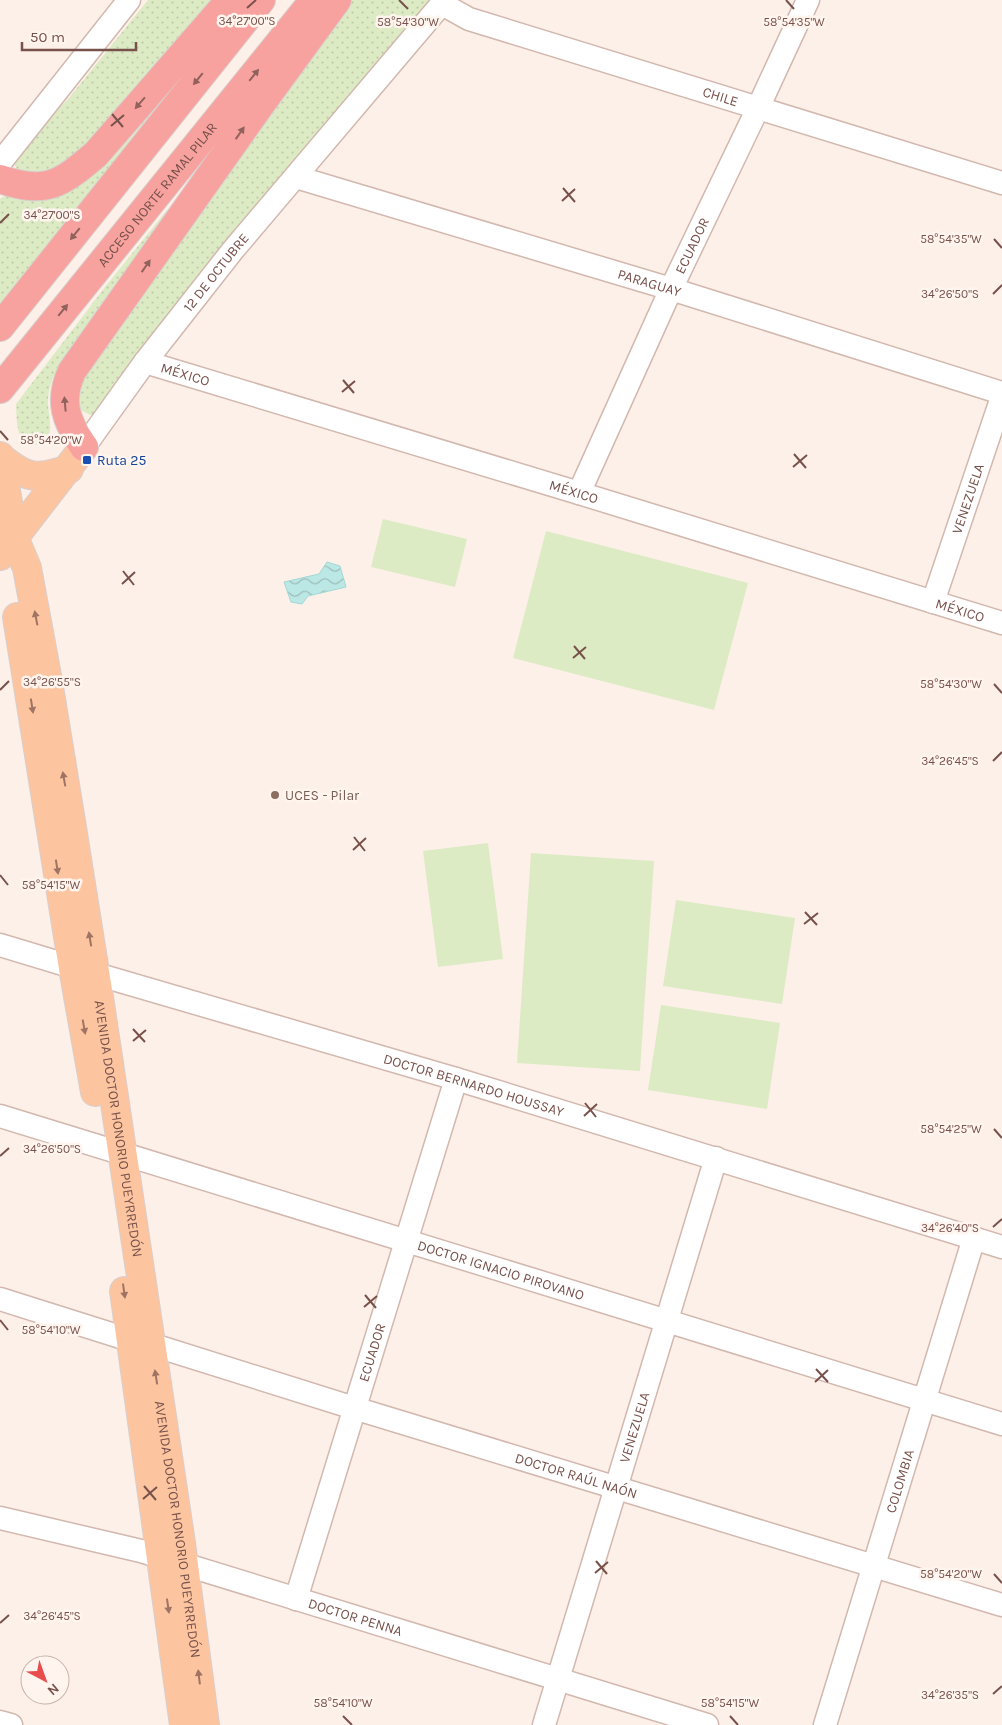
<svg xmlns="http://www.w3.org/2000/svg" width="1002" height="1725" viewBox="0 0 1002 1725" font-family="Karla,sans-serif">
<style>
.grass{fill:url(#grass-dots)}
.garden{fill:#ddebc5}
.water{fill:url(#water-waves);stroke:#a1d9d6}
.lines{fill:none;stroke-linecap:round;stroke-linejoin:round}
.minor-casing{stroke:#d2b8af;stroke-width:25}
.major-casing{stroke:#d9cecd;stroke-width:30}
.highway-casing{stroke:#d9cecd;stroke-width:30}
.minor{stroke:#fff;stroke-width:22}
.major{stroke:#fcc5a0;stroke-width:28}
.highway{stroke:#f7a29e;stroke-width:28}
.oneway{fill:#91615c}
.oneway2{fill:#a07464}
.ticks{fill:none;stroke:#78514b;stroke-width:2}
.transit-dot{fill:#1a4fb4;stroke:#fff5ee;stroke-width:2}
.education-dot{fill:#8d6e63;stroke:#fff5ee;stroke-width:2}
.labels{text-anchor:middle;stroke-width:5;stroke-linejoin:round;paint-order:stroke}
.street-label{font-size:14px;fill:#78514b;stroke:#fff5ee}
.transit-label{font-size:14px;fill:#164399;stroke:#fff5ee;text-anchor:start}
.education-label{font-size:14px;fill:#785e54;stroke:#fff5ee;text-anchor:start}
.ticks-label{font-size:12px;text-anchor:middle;fill:#78514b;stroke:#fff5ee;stroke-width:5;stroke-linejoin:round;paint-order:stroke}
</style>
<defs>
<pattern id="grass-dots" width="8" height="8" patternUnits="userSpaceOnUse" patternTransform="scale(1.25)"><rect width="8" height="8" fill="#ddebc5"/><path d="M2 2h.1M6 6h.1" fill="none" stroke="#c1cbab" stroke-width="1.8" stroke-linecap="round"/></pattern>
<pattern id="water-waves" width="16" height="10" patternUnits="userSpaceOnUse" patternTransform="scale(1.25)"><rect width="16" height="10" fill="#bbe7e4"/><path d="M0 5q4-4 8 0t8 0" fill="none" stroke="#9dbebb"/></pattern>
</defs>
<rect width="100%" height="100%" fill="#fdf0e8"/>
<path class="grass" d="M 148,0 L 217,0 L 143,86 L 57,175 L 18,172 L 14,163 L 19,151 L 28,140 L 69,98 Z
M 348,0 L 432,0 L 97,415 L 90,415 L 79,409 L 74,393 L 79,378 Z
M 225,20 L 0,316 L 0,199 L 7,194 L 42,194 Z
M 167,210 L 169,210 C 141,249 112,288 85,328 C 75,343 62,359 54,376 C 50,384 48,393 48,402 C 48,416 59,450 31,444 C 15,441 17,417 16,404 L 105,287 Z"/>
<path class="garden" d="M 383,519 L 467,539 L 455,587 L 371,567 Z
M 546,531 L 748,583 L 714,710 L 513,658 Z
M 488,843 L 503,959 L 438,967 L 423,851 Z
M 531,853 L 654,861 L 640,1071 L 517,1063 Z
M 676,900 L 795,918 L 782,1004 L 663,986 Z
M 661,1005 L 780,1023 L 767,1109 L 648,1090 Z"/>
<path class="water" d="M 327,562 L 340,566 L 346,587 L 308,596 L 302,604 L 291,602 L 284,582 L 319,574 Z"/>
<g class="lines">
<defs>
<g id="minor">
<path id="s1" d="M 442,4 L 469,19 L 1002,183"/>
<path d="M 0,163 L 129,0"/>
<path id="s2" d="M 296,177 L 671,289 L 1002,393"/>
<path id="s3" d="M 145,362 L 579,493 L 1002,623"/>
<path id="s4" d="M 84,447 L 145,362 L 233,250 L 445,0"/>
<path id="s5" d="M 579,493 L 671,289 L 758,108 L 808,0"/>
<path id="s6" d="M 933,602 L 1002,397"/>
<path id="s7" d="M 0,945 L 96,974 L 456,1079 L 1002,1247"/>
<path id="s8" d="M 0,1116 L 1002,1424"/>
<path d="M 0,1299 L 130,1340"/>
<path id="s9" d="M 150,1344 L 354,1408 L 1002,1605"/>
<path id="s10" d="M 0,1518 L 141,1551 L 707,1725"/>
<path id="s11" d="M 296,1599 L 456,1079"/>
<path d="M 0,1722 L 11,1725"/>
<path id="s12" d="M 544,1725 L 716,1158"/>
<path id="s13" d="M 825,1725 L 974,1238"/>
</g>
<g id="major">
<path id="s14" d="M 0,456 L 14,537 L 27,568 L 48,681 L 70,815 L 99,997 L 181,1543 L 205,1725"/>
<path d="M 0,457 C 27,479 36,480 69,469"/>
<path d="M 0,556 L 84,447"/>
<path d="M 17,617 L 73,968 L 95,1092"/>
<path d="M 124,1291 L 184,1725"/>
</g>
<g id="highway">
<path d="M 0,179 C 46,195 61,184 96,154 L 230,0"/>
<path d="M 0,327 L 261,0"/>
<path id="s15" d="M 0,389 L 314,0"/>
<path d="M 84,447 C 66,422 58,401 72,371 L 261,104 L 337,0"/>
</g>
</defs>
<use href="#minor" class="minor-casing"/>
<use href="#major" class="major-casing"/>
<use href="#highway" class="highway-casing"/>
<use href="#minor" class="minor"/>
<use href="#major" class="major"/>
<use href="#highway" class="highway"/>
</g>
<defs><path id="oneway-solid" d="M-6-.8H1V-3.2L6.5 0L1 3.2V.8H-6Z" transform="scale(1.25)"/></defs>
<g class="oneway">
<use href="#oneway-solid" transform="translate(254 75) rotate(-51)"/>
<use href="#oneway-solid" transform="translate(198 79) rotate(129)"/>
<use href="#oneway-solid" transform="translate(140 103) rotate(131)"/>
<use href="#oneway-solid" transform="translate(240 133) rotate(-55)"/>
<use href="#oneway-solid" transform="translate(75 234) rotate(129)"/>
<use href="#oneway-solid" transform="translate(146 266) rotate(-55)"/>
<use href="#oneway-solid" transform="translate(63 310) rotate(-51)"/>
<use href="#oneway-solid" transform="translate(65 404) rotate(-95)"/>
</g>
<g class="oneway2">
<use href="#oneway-solid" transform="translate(36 618) rotate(-101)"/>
<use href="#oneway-solid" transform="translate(32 706) rotate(81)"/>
<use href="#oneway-solid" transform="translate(64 779) rotate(-100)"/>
<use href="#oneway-solid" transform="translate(57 867) rotate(81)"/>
<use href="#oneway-solid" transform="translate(90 939) rotate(-99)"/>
<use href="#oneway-solid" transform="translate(84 1027) rotate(80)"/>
<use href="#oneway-solid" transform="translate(124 1291) rotate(82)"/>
<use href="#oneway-solid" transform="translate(156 1377) rotate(-99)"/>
<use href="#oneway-solid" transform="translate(168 1606) rotate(82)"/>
<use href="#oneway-solid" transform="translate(199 1677) rotate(-97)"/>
</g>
<path class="ticks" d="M 399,0 L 408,9M 786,0 L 794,9M 247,8 L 256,0M 112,114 L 123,127M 111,126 L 124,115M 563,188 L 575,202M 562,201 L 575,189M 0,223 L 9,214M 994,239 L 1002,248M 993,294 L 1002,285M 343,380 L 354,393M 342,392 L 355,381M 0,431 L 8,440M 794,454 L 806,468M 793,467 L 807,455M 123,571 L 134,585M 122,584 L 135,572M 574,646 L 585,659M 573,658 L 586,647M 994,684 L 1002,693M 0,690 L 9,681M 993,761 L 1002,752M 354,837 L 365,851M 353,850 L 366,838M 0,875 L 8,885M 805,912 L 817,925M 804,924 L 818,913M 133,1029 L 145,1042M 133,1041 L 146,1030M 585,1103 L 596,1117M 584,1116 L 597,1104M 994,1129 L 1002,1138M 0,1156 L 9,1148M 993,1227 L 1002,1219M 365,1295 L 376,1308M 364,1307 L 377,1296M 0,1320 L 8,1330M 816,1369 L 828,1382M 815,1382 L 828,1370M 144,1486 L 156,1500M 143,1499 L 157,1487M 596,1561 L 607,1574M 595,1573 L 608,1562M 994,1574 L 1002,1583M 0,1623 L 9,1615M 993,1694 L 1002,1686M 343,1716 L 352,1725M 730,1716 L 738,1725"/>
<rect class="transit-dot" x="82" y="455" width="10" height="10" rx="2.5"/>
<circle class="education-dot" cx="275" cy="795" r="5"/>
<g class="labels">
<g class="street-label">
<text dy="5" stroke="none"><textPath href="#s1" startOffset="294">CHILE</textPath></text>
<text dy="5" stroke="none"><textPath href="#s15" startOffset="250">ACCESO NORTE RAMAL PILAR</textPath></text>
<text dy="5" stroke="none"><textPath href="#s5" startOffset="272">ECUADOR</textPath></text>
<text dy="5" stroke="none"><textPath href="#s4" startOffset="219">12 DE OCTUBRE</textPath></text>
<text dy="5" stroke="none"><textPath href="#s2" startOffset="369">PARAGUAY</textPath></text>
<text dy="5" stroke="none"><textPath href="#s3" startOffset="42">MÉXICO</textPath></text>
<text dy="5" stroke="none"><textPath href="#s3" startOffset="448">MÉXICO</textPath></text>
<text dy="5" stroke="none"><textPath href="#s6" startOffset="109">VENEZUELA</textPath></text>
<text dy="5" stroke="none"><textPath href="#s3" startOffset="852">MÉXICO</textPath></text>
<text dy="5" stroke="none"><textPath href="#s7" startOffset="494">DOCTOR BERNARDO HOUSSAY</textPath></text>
<text dy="5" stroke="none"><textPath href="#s14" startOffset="684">AVENIDA DOCTOR HONORIO PUEYRREDÓN</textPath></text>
<text dy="5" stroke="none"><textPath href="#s8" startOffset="524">DOCTOR IGNACIO PIROVANO</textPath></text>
<text dy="5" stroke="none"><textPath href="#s11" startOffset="258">ECUADOR</textPath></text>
<text dy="5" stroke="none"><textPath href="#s12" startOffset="311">VENEZUELA</textPath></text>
<text dy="5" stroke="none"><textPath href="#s9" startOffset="446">DOCTOR RAÚL NAÓN</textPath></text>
<text dy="5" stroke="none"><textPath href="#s13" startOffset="255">COLOMBIA</textPath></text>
<text dy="5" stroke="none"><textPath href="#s14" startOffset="1089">AVENIDA DOCTOR HONORIO PUEYRREDÓN</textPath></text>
<text dy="5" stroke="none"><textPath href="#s10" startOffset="369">DOCTOR PENNA</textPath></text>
</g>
<g class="transit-label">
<text x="97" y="465">Ruta 25</text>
</g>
<g class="education-label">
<text x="285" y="800">UCES - Pilar</text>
</g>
</g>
<g class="ticks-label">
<text x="247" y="25">34°27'00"S</text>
<text x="794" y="26">58°54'35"W</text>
<text x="408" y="26">58°54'30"W</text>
<text x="52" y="219">34°27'00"S</text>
<text x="951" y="243">58°54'35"W</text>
<text x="950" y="298">34°26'50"S</text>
<text x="51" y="444">58°54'20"W</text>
<text x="52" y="686">34°26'55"S</text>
<text x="951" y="688">58°54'30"W</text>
<text x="950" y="765">34°26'45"S</text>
<text x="51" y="889">58°54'15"W</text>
<text x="951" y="1133">58°54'25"W</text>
<text x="52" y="1153">34°26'50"S</text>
<text x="950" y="1232">34°26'40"S</text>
<text x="51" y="1334">58°54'10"W</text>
<text x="951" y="1578">58°54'20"W</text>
<text x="52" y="1620">34°26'45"S</text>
<text x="950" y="1699">34°26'35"S</text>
<text x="343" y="1707">58°54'10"W</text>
<text x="730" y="1707">58°54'15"W</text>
</g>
<g transform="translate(45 1680) rotate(139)"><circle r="24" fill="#fff5ee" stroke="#c9b3ad"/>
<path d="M0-4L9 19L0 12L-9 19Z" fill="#e84c4c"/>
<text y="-8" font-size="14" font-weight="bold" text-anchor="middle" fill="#78514b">N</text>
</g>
<path d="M22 42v8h114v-8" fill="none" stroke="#78514b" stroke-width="2.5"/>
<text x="30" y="42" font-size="15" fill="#78514b" stroke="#fff5ee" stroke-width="4" paint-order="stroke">50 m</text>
</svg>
